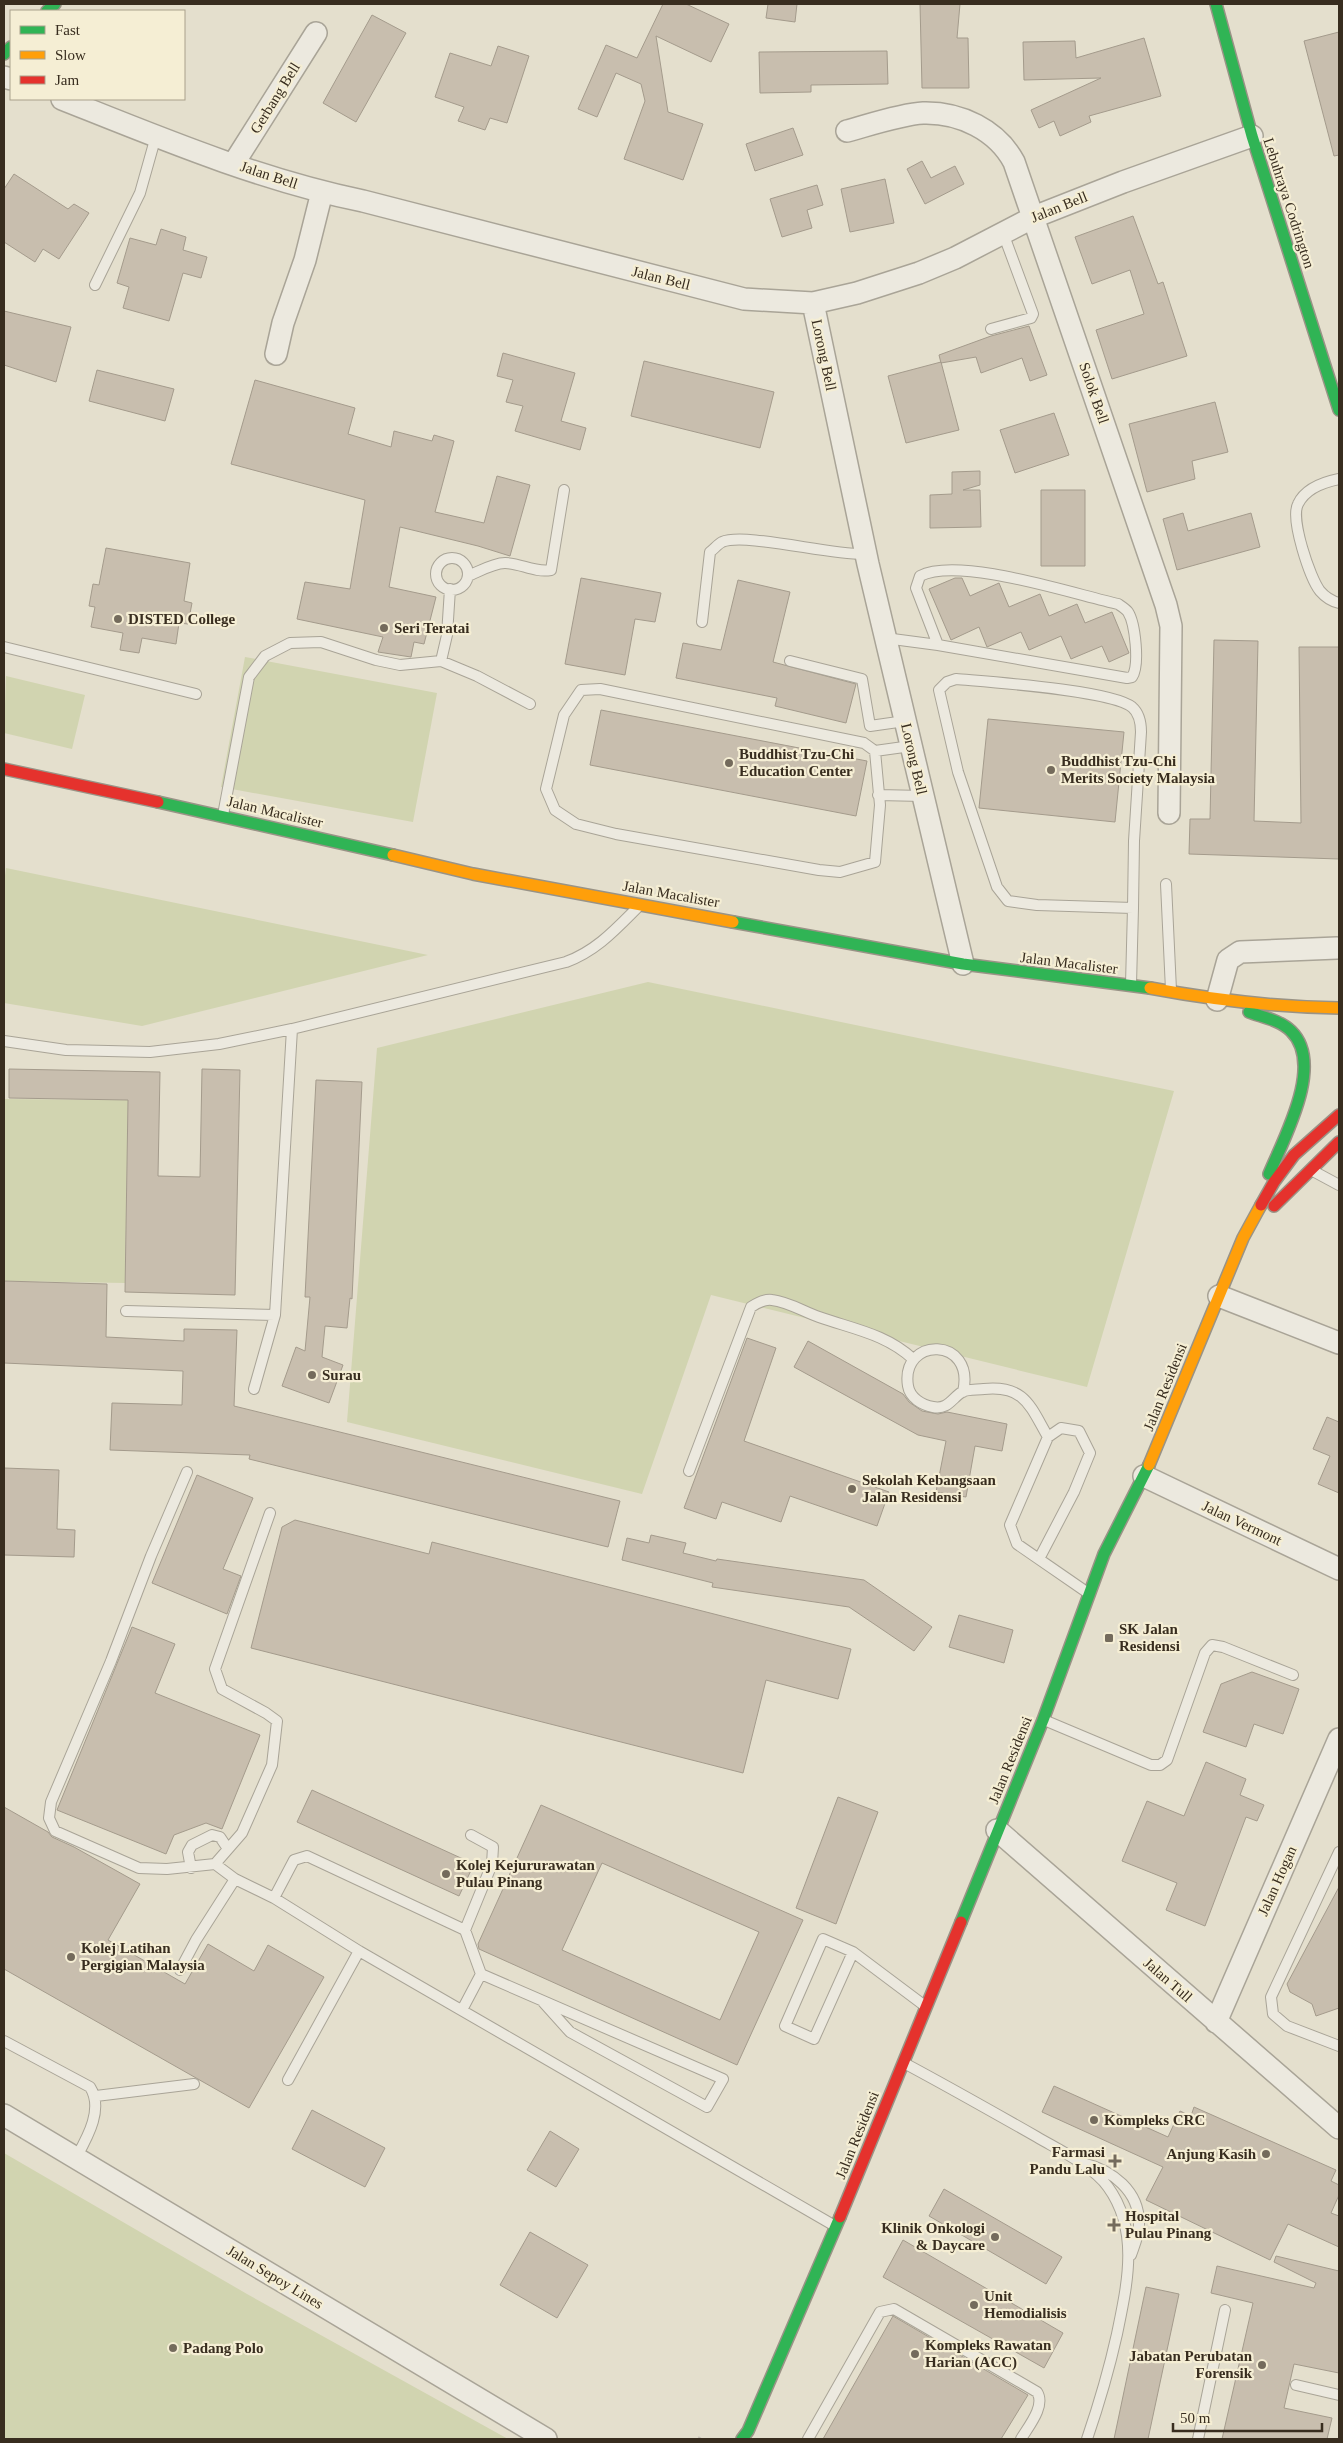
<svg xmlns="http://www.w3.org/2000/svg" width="1343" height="2443" viewBox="0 0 1343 2443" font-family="Georgia,serif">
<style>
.green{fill:#d1d4b0}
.building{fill:#c8beae;stroke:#a49b8c;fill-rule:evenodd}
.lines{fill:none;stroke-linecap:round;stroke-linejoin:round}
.lane-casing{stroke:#a9a497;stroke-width:12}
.street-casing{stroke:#a9a497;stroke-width:24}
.fast-casing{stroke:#999386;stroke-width:14}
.slow-casing{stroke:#999386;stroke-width:14}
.jam-casing{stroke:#999386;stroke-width:14}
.path{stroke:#c5c0b6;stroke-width:3;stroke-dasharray:4 2.5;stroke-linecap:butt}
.lane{stroke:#ece9df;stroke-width:10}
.street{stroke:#ece9df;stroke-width:21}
.fast{stroke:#30b455;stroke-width:11}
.slow{stroke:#ff9f0a;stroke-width:11}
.jam{stroke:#e5322d;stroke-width:11}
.poi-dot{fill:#746b5c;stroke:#f5eed4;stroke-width:2}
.labels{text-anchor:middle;stroke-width:4.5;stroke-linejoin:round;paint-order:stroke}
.street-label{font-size:15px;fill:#382d1f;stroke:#f5eed4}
.poi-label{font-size:15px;font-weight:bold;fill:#382d1f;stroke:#f5eed4;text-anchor:start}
</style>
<rect width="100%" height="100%" fill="#e4dfcd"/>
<path class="green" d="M 245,657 L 437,693 L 413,822 L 221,787 Z
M 6,676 L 85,695 L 72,749 L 4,733 Z
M 6,868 L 428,955 L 142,1026 L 4,1003 L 4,883 Z
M 648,982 L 1174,1091 L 1087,1387 L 711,1295 L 642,1494 L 347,1422 L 377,1048 Z
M 4,1099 L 128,1100 L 125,1283 L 4,1281 Z
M 4,2153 L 247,2294 L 508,2439 L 4,2439 Z"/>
<path class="building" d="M 663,4 L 686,4 L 729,24 L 711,62 L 656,36 L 668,112 L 703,124 L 683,180 L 624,159 L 645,101 L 641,84 L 616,73 L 597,117 L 578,109 L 606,45 L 637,58 Z
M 768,4 L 797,4 L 795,22 L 766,18 Z
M 920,4 L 960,4 L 957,38 L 968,38 L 969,88 L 922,88 Z
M 372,15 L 406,33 L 356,122 L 323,103 Z
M 1339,32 L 1339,155 L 1334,156 L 1304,41 Z
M 1144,38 L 1161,96 L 1089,116 L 1091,122 L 1060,136 L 1054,121 L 1039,128 L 1031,110 L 1101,78 L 1024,80 L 1023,42 L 1075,41 L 1076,58 Z
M 498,46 L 529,56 L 507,123 L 490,118 L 485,130 L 458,121 L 464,107 L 435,97 L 450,53 L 491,66 Z
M 887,51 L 888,84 L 811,85 L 811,92 L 760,93 L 759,52 Z
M 793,128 L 803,155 L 755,171 L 746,144 Z
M 922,161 L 931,178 L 955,166 L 964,184 L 925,204 L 907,169 Z
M 14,174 L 68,209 L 74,204 L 89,213 L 59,259 L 43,249 L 35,262 L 4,242 L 4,189 Z
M 885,179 L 894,223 L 850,232 L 841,189 Z
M 817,185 L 823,205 L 807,210 L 812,228 L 782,237 L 770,199 Z
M 1133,216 L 1158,284 L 1163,282 L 1187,356 L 1112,379 L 1096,330 L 1144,314 L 1130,270 L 1092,284 L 1075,237 Z
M 161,229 L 186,237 L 183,250 L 207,257 L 201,278 L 183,273 L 169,321 L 123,308 L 129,287 L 117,283 L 130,238 L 156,245 Z
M 4,311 L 71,327 L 56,382 L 4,365 Z
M 1029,326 L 1047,375 L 1030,381 L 1022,358 L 981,373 L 976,357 L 941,363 L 939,355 L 991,336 Z
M 503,353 L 575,373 L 561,421 L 586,428 L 580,450 L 515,431 L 523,406 L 506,402 L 513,380 L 497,376 Z
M 644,361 L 774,392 L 760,448 L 631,416 Z
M 941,362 L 959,430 L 906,443 L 888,376 Z
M 97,370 L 174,389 L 165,421 L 89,401 Z
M 255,380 L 355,408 L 348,434 L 391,447 L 394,431 L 432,441 L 434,435 L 454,441 L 435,512 L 484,523 L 497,476 L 530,485 L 510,556 L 478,546 L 400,527 L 389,587 L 436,597 L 424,644 L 414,642 L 411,657 L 378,652 L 383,637 L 297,619 L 305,582 L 350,589 L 365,500 L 231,464 Z
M 1215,402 L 1228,452 L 1192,461 L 1195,479 L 1147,492 L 1129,424 Z
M 1054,413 L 1069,455 L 1015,473 L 1000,430 Z
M 980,471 L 980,485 L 963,490 L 980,490 L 981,527 L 930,528 L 930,495 L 952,494 L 952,472 Z
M 1041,490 L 1085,490 L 1085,566 L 1041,566 Z
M 1183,513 L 1188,531 L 1251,513 L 1260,547 L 1177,570 L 1163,519 Z
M 106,548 L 190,563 L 184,601 L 192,603 L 188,624 L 179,623 L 176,644 L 142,638 L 139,653 L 120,650 L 123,633 L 91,627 L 95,607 L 89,606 L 93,584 L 99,585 Z
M 581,578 L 661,593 L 655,622 L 635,619 L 625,675 L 565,664 Z
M 955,578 L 962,578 L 970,596 L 999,583 L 1009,607 L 1040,594 L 1049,616 L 1077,604 L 1085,623 L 1112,612 L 1129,653 L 1109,662 L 1102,646 L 1071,659 L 1061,636 L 1029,650 L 1021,632 L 987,647 L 979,627 L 951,640 L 929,589 Z
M 738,580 L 790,592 L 773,662 L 856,684 L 846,723 L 775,706 L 777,698 L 676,678 L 683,643 L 721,650 Z
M 1214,640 L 1258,641 L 1254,821 L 1301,823 L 1299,647 L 1339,647 L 1339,859 L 1189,854 L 1190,819 L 1210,819 Z
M 601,710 L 867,761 L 856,816 L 590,765 Z
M 988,719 L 1124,732 L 1115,822 L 979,808 Z
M 9,1069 L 160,1072 L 158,1176 L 200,1177 L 202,1069 L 240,1070 L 235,1295 L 125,1292 L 128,1100 L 9,1098 Z
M 316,1080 L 362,1082 L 352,1299 L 350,1298 L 347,1328 L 325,1326 L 322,1357 L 343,1365 L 329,1403 L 282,1386 L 296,1347 L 305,1351 L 310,1297 L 305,1297 Z
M 4,1281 L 107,1284 L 106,1337 L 184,1341 L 184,1329 L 237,1330 L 234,1406 L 620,1501 L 608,1547 L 249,1459 L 250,1455 L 110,1450 L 112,1403 L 182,1405 L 183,1371 L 4,1363 Z
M 747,1338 L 776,1348 L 744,1441 L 889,1492 L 877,1526 L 790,1496 L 781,1522 L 722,1502 L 716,1519 L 684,1508 Z
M 808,1341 L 903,1394 L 909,1402 L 922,1411 L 938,1414 L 947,1412 L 1007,1424 L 1002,1451 L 975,1446 L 966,1497 L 936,1492 L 946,1441 L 918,1435 L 794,1367 Z
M 1327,1417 L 1339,1422 L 1339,1493 L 1318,1484 L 1330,1456 L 1313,1449 Z
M 4,1468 L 59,1470 L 57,1529 L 75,1530 L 74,1557 L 4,1555 Z
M 197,1475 L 253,1498 L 223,1569 L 241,1576 L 227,1614 L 152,1583 Z
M 295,1520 L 429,1554 L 432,1542 L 851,1649 L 838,1699 L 766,1680 L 743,1773 L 251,1648 L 282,1527 Z
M 651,1535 L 686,1543 L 683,1553 L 716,1561 L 717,1559 L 864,1580 L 932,1627 L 914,1651 L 849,1607 L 712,1587 L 713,1583 L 622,1560 L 627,1538 L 649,1543 Z
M 959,1615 L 1013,1630 L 1004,1663 L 949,1647 Z
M 132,1627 L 175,1644 L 155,1693 L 260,1735 L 222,1829 L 206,1823 L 174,1835 L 166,1854 L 57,1810 Z
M 1252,1672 L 1299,1689 L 1283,1734 L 1254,1724 L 1246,1747 L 1203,1732 L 1221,1684 Z
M 1206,1762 L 1246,1779 L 1240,1795 L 1264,1805 L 1257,1821 L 1246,1817 L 1205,1926 L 1166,1910 L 1177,1883 L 1122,1861 L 1147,1801 L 1184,1816 Z
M 312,1790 L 474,1864 L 459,1896 L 297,1822 Z
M 838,1797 L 878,1812 L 836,1924 L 796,1908 Z
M 541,1805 L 803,1920 L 737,2065 L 479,1949 L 478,1944 ZM 602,1863 L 759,1932 L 720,2020 L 562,1950 Z
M 4,1807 L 48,1832 L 52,1837 L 74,1847 L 140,1884 L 108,1940 L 185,1984 L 208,1944 L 254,1971 L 268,1945 L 324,1977 L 249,2108 L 4,1969 Z
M 1339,1887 L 1339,2008 L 1316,2016 L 1312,2004 L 1290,1992 L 1287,1984 Z
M 1054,2086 L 1168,2137 L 1180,2111 L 1191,2116 L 1194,2107 L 1336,2170 L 1331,2181 L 1339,2185 L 1339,2195 L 1331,2213 L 1339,2216 L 1339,2247 L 1288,2224 L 1270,2260 L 1146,2200 L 1163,2167 L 1042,2112 Z
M 312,2110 L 385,2148 L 365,2187 L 292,2149 Z
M 550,2131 L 579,2149 L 556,2187 L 527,2170 Z
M 944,2189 L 1062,2257 L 1046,2284 L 929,2216 Z
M 530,2232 L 588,2265 L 557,2318 L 500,2285 Z
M 903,2240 L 1063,2333 L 1044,2368 L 883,2277 Z
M 1276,2256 L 1339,2271 L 1339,2373 L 1294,2364 L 1284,2408 L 1332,2418 L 1327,2439 L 1222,2439 L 1253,2303 L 1211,2293 L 1217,2266 L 1314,2288 L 1316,2283 L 1274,2262 Z
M 1146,2287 L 1179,2294 L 1148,2439 L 1114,2439 Z
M 893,2316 L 1028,2395 L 1001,2439 L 823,2439 Z"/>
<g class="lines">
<defs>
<path id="lane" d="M 95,285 L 140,193 L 156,136
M 991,329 L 1031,318 L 1033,314 L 1003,233
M 1339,479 C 1324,482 1305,489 1298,504 C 1290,519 1310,578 1320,591 C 1326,598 1331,601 1339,603
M436 574a16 16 0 1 1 32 0a16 16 0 1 1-32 0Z
M 468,576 C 478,572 493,563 505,563 C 521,563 534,573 551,570 L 564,490
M 702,622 L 710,552 C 714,549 718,544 722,542 C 745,532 833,556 866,554
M 885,638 L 938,645 L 1127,678 L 1132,677 C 1140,665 1135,623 1128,612 C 1126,609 1121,606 1118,604 C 1073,594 959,556 920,576 L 916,588 L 938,645
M 4,647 L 196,694
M 441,661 L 447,635 L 450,589
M 790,661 L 862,679 L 870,726 L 905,721
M 600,689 L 864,743 L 875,751 L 880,805 L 875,862 L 840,872 L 819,870 L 616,834 L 576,824 L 555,810 L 546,789 L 564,715 L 581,690 Z
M 875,751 L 911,746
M 878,795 L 923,796
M 223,815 L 249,677 L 265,656 L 290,643 L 321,642 L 376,660 L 400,665 L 441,661 L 477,676 L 530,704
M 1166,884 L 1171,990
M 1131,984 L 1133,908 L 1037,905 L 1008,901 L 997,887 L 958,772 L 939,690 L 947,682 L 956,679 C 989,682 1111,690 1132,707 C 1139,713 1141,723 1141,732 L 1134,841 L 1133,908
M 4,1041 L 66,1050 L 150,1052 L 219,1044 L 292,1029 L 566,962 C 596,951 615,930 637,908
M 1313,1171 L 1339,1185
M 126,1311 L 275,1315 L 292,1029
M 254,1389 L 275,1315
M 963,1392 C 976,1336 900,1336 908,1386 C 910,1398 922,1405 933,1407 C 948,1410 952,1398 962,1392 C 967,1389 978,1390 984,1389 C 1025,1385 1030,1406 1048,1437
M 689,1471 L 751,1307 C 757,1303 765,1299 772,1300 C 789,1302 804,1312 819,1317 C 853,1329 886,1334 913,1359
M 187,1472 L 151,1556 L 111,1661 L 51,1802 L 49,1818 L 55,1831 L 139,1868 L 167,1869 L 215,1864 L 235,1879 L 274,1898 L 359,1951 L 835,2226
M 1039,1559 L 1074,1492 L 1090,1453 L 1079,1431 L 1061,1428 L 1048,1437 L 1010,1525 L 1017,1544 L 1088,1593
M 1044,1720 L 1151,1765 L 1160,1765 L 1167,1760 L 1205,1653 L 1212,1645 L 1223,1647 L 1293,1675
M 1339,1852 L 1271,1997 L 1273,2014 L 1287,2026 L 1339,2046
M 215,1864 L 242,1833 L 272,1765 L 277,1721 L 266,1713 L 222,1689 L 215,1669 L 270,1513
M 191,1868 L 188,1852 L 192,1845 L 212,1835 L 220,1837 L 228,1849
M 274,1898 L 294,1860 L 307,1856 L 465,1930 L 481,1974 L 462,2010
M 465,1930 L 492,1864 L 493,1847 L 471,1835
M 853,1952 L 814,2039 L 785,2026 L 823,1939 L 853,1952 L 925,2006
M 180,1970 L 196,1940 L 235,1879
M 481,1974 L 723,2079 L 707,2107 L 570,2032 L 543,2002
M 4,2041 L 90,2087 C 104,2109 87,2138 76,2158
M 904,2063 C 949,2087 993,2112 1037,2137 C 1059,2150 1093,2166 1108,2187 C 1140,2231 1127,2285 1117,2334 C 1109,2370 1099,2404 1087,2439
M 288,2080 L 359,1951
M 96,2096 L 194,2084
M 1083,2163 C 1112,2170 1140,2191 1139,2225 C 1139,2235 1134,2246 1131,2255
M 1296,2385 L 1339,2395
M 808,2439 L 880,2312 L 894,2309 L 1037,2392 C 1046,2406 1028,2427 1021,2439
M 1198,2439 L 1225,2310"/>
<path id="street" d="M 4,77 L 11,79
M 62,99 C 160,138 260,180 363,201 L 744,299 L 813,303 L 857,293 L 919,273 L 955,258 L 1034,217 L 1123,182 L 1252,136
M 847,131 C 869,125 902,114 923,113 C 960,112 997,130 1014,162 L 1166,605 L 1171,626 L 1169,813
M 234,163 L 316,33
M 813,303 L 868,564 L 963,964
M 276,354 L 283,323 L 305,260 L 322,192
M 1217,1000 L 1228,960 L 1240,952 L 1337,948
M 1219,1296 L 1339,1343
M 1144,1476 L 1339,1569
M 997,1830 L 1339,2128
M 1216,2022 L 1339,1739
M 4,2115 L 546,2439"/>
<path id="fast" d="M 1216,4 L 1252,136 L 1339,410
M 47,11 L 55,4
M 4,54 L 11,47
M 158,802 L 393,855
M 733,922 L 963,964 L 1150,988
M 1249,1012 C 1262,1017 1280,1020 1291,1031 C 1325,1064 1284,1138 1269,1174
M 961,1922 L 1043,1720 L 1104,1554 L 1149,1465
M 742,2439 L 748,2431 L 840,2217"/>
<path id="slow" d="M 393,855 L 473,874 L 733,922
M 1150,988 C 1214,1000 1274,1007 1339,1008
M 1149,1465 L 1243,1238 L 1261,1205"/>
<path id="jam" d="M 4,769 L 158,802
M 1261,1205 L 1274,1182 L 1294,1155 L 1339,1115
M 1274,1206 L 1339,1142
M 840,2217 L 961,1922"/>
</defs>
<use href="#lane" class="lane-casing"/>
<use href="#street" class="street-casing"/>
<use href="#fast" class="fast-casing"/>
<use href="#slow" class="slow-casing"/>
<use href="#jam" class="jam-casing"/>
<path class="path" d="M 699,2439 L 700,2437"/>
<use href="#lane" class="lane"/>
<use href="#street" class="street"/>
<use href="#fast" class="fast"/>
<use href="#slow" class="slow"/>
<use href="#jam" class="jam"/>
</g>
<g class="poi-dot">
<circle cx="118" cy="619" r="5"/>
<circle cx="384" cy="628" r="5"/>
<circle cx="729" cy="763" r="5"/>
<circle cx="1051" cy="770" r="5"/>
<circle cx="312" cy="1375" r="5"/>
<circle cx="852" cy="1489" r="5"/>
<rect x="1104" y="1633" width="10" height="10" rx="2.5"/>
<circle cx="446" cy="1874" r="5"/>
<circle cx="71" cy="1957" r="5"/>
<circle cx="1094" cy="2120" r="5"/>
<circle cx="1266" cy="2154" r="5"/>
<path d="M1112.5 2153.5h5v5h5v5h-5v5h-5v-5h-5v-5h5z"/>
<path d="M1111.5 2217.5h5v5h5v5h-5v5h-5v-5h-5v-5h5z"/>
<circle cx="995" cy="2237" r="5"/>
<circle cx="974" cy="2305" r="5"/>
<circle cx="173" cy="2348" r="5"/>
<circle cx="915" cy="2354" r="5"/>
<circle cx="1262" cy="2365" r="5"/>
</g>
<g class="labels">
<g class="street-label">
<text transform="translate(275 98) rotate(-58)" y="5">Gerbang Bell</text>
<text transform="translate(269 175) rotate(18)" y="5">Jalan Bell</text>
<text transform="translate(1289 203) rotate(72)" y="5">Lebuhraya Codrington</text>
<text transform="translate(1059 207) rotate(-22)" y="5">Jalan Bell</text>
<text transform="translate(661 278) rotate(14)" y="5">Jalan Bell</text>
<text transform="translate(824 355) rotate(78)" y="5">Lorong Bell</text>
<text transform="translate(1094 393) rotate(71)" y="5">Solok Bell</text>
<text transform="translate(914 759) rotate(77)" y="5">Lorong Bell</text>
<text transform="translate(275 812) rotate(13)" y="5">Jalan Macalister</text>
<text transform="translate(671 894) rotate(10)" y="5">Jalan Macalister</text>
<text transform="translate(1069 963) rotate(7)" y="5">Jalan Macalister</text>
<text transform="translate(1165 1387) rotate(-68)" y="5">Jalan Residensi</text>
<text transform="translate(1242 1523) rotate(25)" y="5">Jalan Vermont</text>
<text transform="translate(1010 1760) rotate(-68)" y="5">Jalan Residensi</text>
<text transform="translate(1277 1881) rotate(-66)" y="5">Jalan Hogan</text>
<text transform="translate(1168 1980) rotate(41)" y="5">Jalan Tull</text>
<text transform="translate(857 2135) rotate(-68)" y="5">Jalan Residensi</text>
<text transform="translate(275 2277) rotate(31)" y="5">Jalan Sepoy Lines</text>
</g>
<g class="poi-label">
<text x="128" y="624">DISTED College</text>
<text x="394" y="633">Seri Teratai</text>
<text x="739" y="759">Buddhist Tzu-Chi<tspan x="739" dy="17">Education Center</tspan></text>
<text x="1061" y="766">Buddhist Tzu-Chi<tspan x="1061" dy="17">Merits Society Malaysia</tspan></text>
<text x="322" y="1380">Surau</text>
<text x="862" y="1485">Sekolah Kebangsaan<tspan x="862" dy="17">Jalan Residensi</tspan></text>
<text x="1119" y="1634">SK Jalan<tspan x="1119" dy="17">Residensi</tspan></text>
<text x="456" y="1870">Kolej Kejururawatan<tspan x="456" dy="17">Pulau Pinang</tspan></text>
<text x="81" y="1953">Kolej Latihan<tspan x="81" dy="17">Pergigian Malaysia</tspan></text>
<text x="1104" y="2125">Kompleks CRC</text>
<text x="1105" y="2157" text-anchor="end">Farmasi<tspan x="1105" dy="17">Pandu Lalu</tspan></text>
<text x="1256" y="2159" text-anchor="end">Anjung Kasih</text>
<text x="1125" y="2221">Hospital<tspan x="1125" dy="17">Pulau Pinang</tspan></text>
<text x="985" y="2233" text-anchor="end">Klinik Onkologi<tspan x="985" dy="17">&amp; Daycare</tspan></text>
<text x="984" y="2301">Unit<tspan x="984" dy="17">Hemodialisis</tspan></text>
<text x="925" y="2350">Kompleks Rawatan<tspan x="925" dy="17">Harian (ACC)</tspan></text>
<text x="183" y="2353">Padang Polo</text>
<text x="1252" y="2361" text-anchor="end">Jabatan Perubatan<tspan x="1252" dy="17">Forensik</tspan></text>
</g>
</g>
<rect width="1343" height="2443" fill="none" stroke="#382d1f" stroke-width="10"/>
<rect x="10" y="10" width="175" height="90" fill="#f5eed4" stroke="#a9a18c"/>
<rect x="20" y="26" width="25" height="8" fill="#30b455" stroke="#a9a18c"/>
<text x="55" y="35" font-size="15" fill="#382d1f">Fast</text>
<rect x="20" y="51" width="25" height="8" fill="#ff9f0a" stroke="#a9a18c"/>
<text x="55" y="60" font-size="15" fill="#382d1f">Slow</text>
<rect x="20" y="76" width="25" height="8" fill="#e5322d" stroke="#a9a18c"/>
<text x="55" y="85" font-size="15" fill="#382d1f">Jam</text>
<path d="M1173 2423v8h149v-8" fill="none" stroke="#382d1f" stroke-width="2.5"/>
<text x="1180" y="2423" font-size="15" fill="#382d1f" stroke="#f5eed4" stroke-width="4" paint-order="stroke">50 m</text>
</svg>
